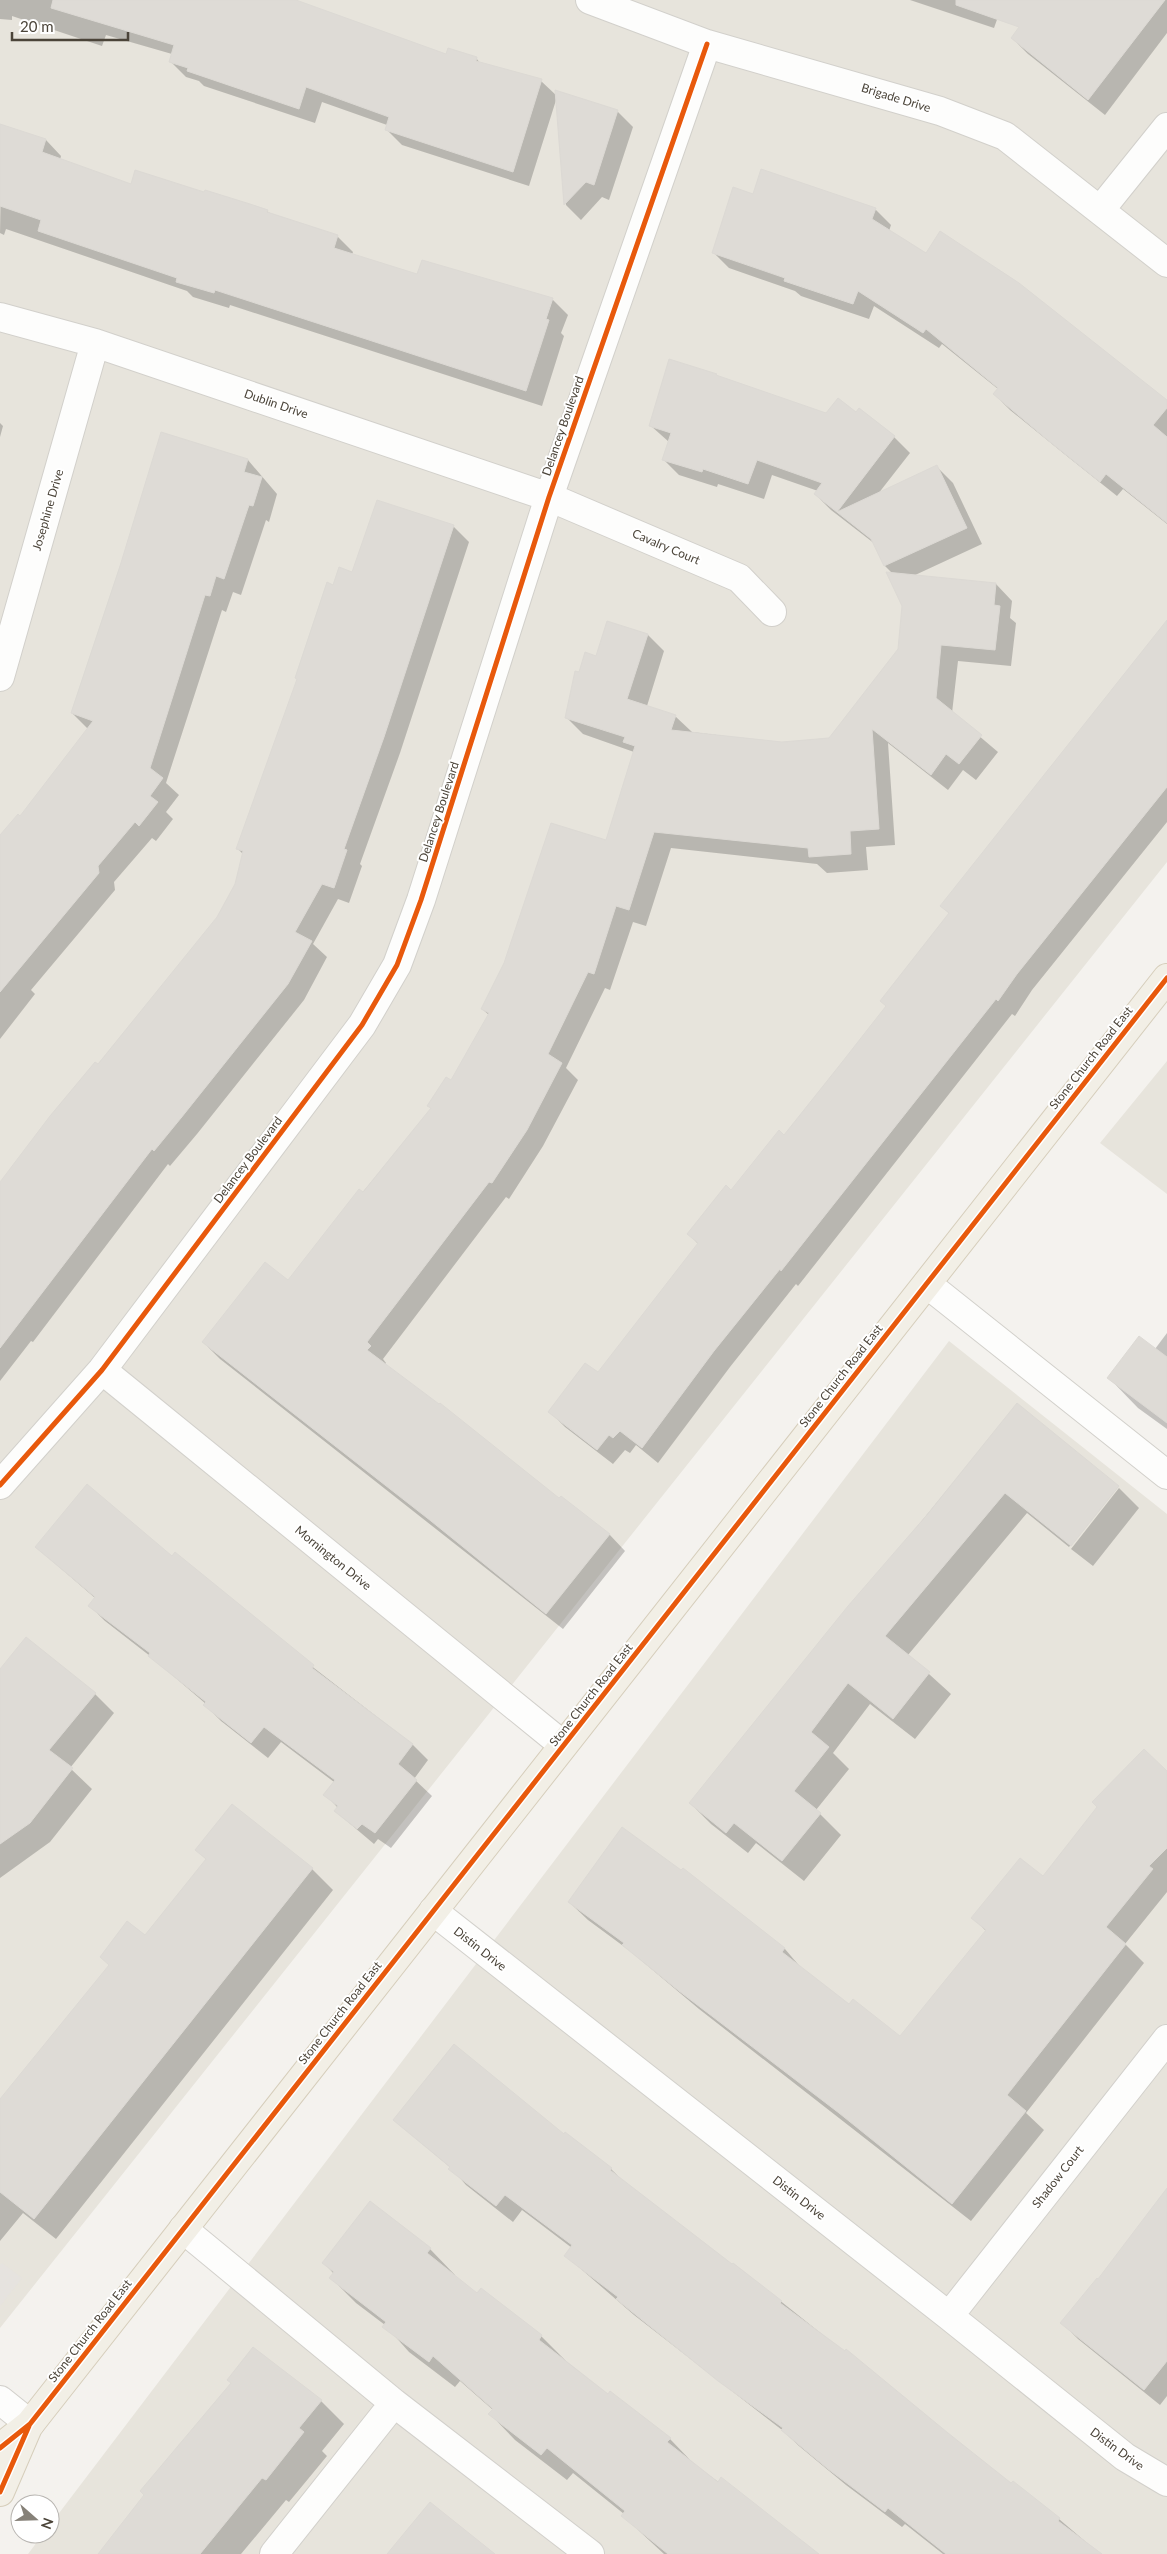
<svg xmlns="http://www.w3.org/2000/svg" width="1167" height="2554" viewBox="0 0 1167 2554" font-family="Lato,sans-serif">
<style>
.residential{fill:#e7e4dc}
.parking{fill:#e6e3df}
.shadow{fill:#0003}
.building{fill:#dedbd6;stroke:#dcd9d4}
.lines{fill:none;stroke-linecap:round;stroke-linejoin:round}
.minor-casing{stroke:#d2d0cb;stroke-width:30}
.major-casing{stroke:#d6cebb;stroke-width:30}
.minor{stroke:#fdfdfc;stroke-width:28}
.major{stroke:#f2efe6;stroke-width:28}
.cycleway-casing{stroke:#fff;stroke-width:8}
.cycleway{stroke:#e8590c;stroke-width:5}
.labels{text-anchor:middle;stroke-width:4;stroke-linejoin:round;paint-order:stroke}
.street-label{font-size:12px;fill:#4b4439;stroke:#fff}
</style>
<rect width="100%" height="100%" fill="#f4f2ee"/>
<path class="residential" d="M 0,0 L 1167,0 L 1167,862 L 0,2328 Z
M 1167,1061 L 1167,1194 L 1100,1143 Z
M 949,1341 L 1167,1514 L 1167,2554 L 28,2554 L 43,2534 L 50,2534 L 50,2525 Z"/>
<path class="parking" d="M 2,2263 L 22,2278 L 0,2306 L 0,2265 Z"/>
<path class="shadow" d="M 0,0 L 291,0 L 447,55 L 476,58 L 481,64 L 541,81 L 557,96 L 617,111 L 633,127 L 609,200 L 602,197 L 581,220 L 566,205 L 557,97 L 529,186 L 402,145 L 386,129 L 387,125 L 322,102 L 315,123 L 204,86 L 199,81 L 186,77 L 170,61 L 172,54 L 106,35 L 102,46 L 12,16 L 12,20 L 0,19 Z
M 910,0 L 1004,0 L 994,28 Z
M 1043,0 L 1167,0 L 1167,33 L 1105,115 L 1028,54 L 1012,38 Z
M 2,126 L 46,140 L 61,156 L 60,160 L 131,185 L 205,194 L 267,211 L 271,214 L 337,236 L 353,252 L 352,255 L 417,276 L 552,299 L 568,315 L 561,333 L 564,336 L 542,406 L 230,305 L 229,308 L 193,297 L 187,291 L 6,229 L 4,235 L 0,233 Z
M 754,196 L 875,209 L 891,225 L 889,231 L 1167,401 L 1167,524 L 1123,489 L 1117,496 L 1068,457 L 1010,410 L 994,394 L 998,389 L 942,344 L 939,348 L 874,306 L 869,319 L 801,296 L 795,291 L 729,268 L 713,252 Z
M 670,361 L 827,414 L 856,414 L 859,410 L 894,437 L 910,453 L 878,494 L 937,467 L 953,483 L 982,544 L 913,576 L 996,584 L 1012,601 L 1010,618 L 1016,623 L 1011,666 L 958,661 L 952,713 L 998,752 L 976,780 L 963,770 L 948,790 L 888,743 L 895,845 L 866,847 L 868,870 L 827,873 L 817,864 L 671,848 L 646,926 L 633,922 L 610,990 L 605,988 L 566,1068 L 578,1080 L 543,1146 L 509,1199 L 506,1197 L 383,1359 L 386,1363 L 385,1365 L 559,1500 L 609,1534 L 625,1551 L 563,1629 L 220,1359 L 203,1342 L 288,1282 L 432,1109 L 451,1082 L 489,1015 L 482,1009 L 606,842 L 634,752 L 583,734 L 566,717 L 580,674 L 597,657 L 648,635 L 664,651 L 647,706 L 675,716 L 692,732 L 782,743 L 830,739 L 899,650 L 904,606 L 893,574 L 885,566 L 875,544 L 831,510 L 815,494 L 818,491 L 772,475 L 764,499 L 718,484 L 717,487 L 679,475 L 664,460 L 669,442 L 651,426 Z
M 0,423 L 3,426 L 0,437 Z
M 248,460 L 277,494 L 269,522 L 266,520 L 241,595 L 233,592 L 226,612 L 222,610 L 166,783 L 179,795 L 166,812 L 173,819 L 156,841 L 152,838 L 114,882 L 115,890 L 31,990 L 35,994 L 0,1039 L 0,838 L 21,818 L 88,729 L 72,713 Z
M 453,526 L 469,542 L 400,753 L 360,864 L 362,866 L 349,903 L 338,899 L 313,944 L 327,957 L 304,1000 L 197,1134 L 170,1166 L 168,1164 L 33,1342 L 31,1341 L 0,1381 L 0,1184 L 218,918 L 236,885 L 243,854 L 238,849 L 334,586 L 353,573 Z
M 1167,622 L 1167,822 L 1032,990 L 1015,1016 L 1012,1014 L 798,1286 L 796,1284 L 730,1367 L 658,1463 L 636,1445 L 630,1453 L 625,1450 L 613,1464 L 565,1427 L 549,1411 L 598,1374 L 699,1245 L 689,1234 L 785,1136 L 887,1006 L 950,914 L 942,906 Z
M 1167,1333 L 1167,1429 L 1138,1408 L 1109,1378 L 1155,1349 Z
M 1017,1405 L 1118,1487 L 1069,1547 L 1027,1513 L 908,1655 L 951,1694 L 915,1739 L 870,1704 L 833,1753 L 849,1769 L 816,1810 L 841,1835 L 804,1881 L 756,1843 L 748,1853 L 711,1824 L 690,1803 Z
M 1119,1488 L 1139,1508 L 1093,1566 L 1071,1549 Z
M 36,1547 L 172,1558 L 412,1744 L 428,1760 L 414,1779 L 432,1796 L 391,1848 L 378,1839 L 374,1844 L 335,1811 L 338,1808 L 325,1794 L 334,1782 L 281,1742 L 268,1758 L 221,1721 L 205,1705 L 206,1704 L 150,1656 L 105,1621 L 90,1606 L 95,1598 Z
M 0,1671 L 95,1694 L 114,1713 L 70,1768 L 92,1789 L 50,1842 L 0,1878 Z
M 1167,1773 L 1167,1892 L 1125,1944 L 1144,1963 L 1026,2113 L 1044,2130 L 971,2221 L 699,2009 L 630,1951 L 588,1920 L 569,1902 L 683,1870 L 785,1949 L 802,1969 L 850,2006 L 900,2038 L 986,1931 L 973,1918 L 1043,1878 Z
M 197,1850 L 312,1869 L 333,1890 L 56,2239 L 23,2213 L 0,2241 L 0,2101 L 110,1966 L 145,1937 L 207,1860 Z
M 394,2120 L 565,2135 L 611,2169 L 627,2185 L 732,2266 L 734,2264 L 1011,2485 L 1013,2483 L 1059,2519 L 1100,2554 L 943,2554 L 905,2524 L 902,2527 L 846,2485 L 799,2446 L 782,2430 L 634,2315 L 566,2256 L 572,2248 L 522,2210 L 513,2222 L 466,2185 L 451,2168 Z
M 1167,2189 L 1167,2396 L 1160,2405 L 1078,2339 L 1062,2323 L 1099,2281 Z
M 430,2249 L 455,2275 L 454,2276 L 477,2294 L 481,2289 L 541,2336 L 567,2362 L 608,2395 L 670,2439 L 695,2465 L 818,2554 L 664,2554 L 623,2516 L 624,2514 L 573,2473 L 567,2480 L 515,2440 L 490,2414 L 493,2410 L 460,2381 L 455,2387 L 409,2352 L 385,2325 L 356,2303 L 331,2278 L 334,2274 L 324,2263 Z
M 321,2401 L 344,2424 L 322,2451 L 327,2456 L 289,2502 L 286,2500 L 241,2554 L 100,2554 Z"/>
<path class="building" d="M 53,0 L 296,0 L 446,54 L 448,48 L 477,57 L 476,61 L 542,79 L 513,172 L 385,130 L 389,117 L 306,87 L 299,109 L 187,71 L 188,68 L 169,62 L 174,45 L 51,8 Z
M 956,0 L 1165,0 L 1088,100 L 1011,38 L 1019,27 L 956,5 Z
M 555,90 L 618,110 L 594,185 L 586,182 L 564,205 Z
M 0,124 L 46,139 L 42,152 L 131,184 L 135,170 L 204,192 L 205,190 L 250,204 L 268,210 L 267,212 L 338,235 L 334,248 L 417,274 L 422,260 L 553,298 L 546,319 L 549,320 L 526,391 L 215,290 L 214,293 L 176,282 L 177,278 L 38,231 L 41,220 L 0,206 Z
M 761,169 L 876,208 L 872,219 L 926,253 L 940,231 L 1019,283 L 1167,400 L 1167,408 L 1153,425 L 1167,437 L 1167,523 L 1106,474 L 1100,482 L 1050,442 L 993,394 L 998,388 L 926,329 L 923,333 L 858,291 L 853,304 L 784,281 L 785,278 L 712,253 L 733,187 L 753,194 Z
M 669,359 L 717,374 L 716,375 L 826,413 L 838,398 L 856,412 L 859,408 L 895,436 L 837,512 L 937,465 L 967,528 L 884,566 L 871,539 L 814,494 L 822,483 L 757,460 L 748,484 L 703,469 L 702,472 L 662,460 L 671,433 L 649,426 Z
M 161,432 L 248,459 L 244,472 L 262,477 L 253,506 L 249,505 L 224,579 L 216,576 L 210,596 L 205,595 L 150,768 L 163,778 L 150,796 L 158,802 L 139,826 L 135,822 L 98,866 L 99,873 L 0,992 L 0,835 L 18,814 L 20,816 L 93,721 L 71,713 L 120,566 Z
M 377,500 L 454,525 L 384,737 L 344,849 L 347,850 L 334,888 L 322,884 L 295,932 L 312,941 L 288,984 L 181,1118 L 154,1151 L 152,1149 L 0,1348 L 0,1182 L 50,1116 L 95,1062 L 98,1064 L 217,917 L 235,884 L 243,851 L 236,849 L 297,679 L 295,678 L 327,582 L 333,585 L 339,567 L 352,572 Z
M 886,572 L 996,583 L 994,605 L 1000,606 L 995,650 L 941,645 L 936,698 L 982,735 L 959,764 L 946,754 L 931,775 L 872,729 L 879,829 L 850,831 L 851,854 L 809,857 L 808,848 L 654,832 L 629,910 L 616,906 L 594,974 L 588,972 L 548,1054 L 562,1063 L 527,1130 L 492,1183 L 489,1182 L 367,1342 L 371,1346 L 367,1350 L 439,1404 L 440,1403 L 559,1498 L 561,1496 L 610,1534 L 546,1614 L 431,1521 L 202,1342 L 265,1262 L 288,1280 L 359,1189 L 363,1192 L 431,1108 L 427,1106 L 446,1077 L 451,1080 L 489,1013 L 481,1009 L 504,963 L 551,823 L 606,840 L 635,746 L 623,742 L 625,737 L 565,718 L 575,671 L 579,672 L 585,652 L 596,656 L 607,621 L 648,634 L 627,699 L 676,715 L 671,730 L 782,742 L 829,738 L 898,649 L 902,606 Z
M 1167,620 L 1167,787 L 1017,974 L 998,1001 L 996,999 L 781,1271 L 780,1269 L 714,1351 L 642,1448 L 620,1431 L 613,1438 L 609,1435 L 597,1450 L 548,1412 L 585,1363 L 598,1372 L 698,1243 L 687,1234 L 726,1185 L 731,1190 L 779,1130 L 784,1135 L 839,1066 L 886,1006 L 880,1001 L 949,913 L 940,906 Z
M 1139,1336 L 1167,1357 L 1167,1423 L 1107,1378 Z
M 1017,1403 L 1119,1486 L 1071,1546 L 1005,1493 L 885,1636 L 930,1672 L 893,1719 L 848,1683 L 811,1732 L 829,1747 L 794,1791 L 821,1813 L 782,1861 L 734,1823 L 726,1833 L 689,1803 L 848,1606 L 926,1516 Z
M 87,1484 L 172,1556 L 175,1552 L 314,1665 L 312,1668 L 413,1744 L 398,1764 L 417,1780 L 375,1833 L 362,1824 L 357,1829 L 334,1811 L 338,1806 L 323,1795 L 335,1780 L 264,1727 L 251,1743 L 203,1705 L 206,1702 L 148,1656 L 150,1653 L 88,1606 L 95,1597 L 35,1547 Z
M 26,1637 L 96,1693 L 49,1750 L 73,1768 L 30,1823 L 0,1844 L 0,1669 Z
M 1144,1749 L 1167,1771 L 1167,1848 L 1149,1866 L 1153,1869 L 1106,1927 L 1126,1944 L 1007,2095 L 1026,2111 L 952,2204 L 839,2113 L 679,1991 L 622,1945 L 624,1943 L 568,1902 L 622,1827 L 681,1870 L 683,1868 L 785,1948 L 782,1952 L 849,2004 L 853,1999 L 900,2036 L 986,1930 L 971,1918 L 1020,1858 L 1043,1876 L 1097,1807 L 1092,1802 Z
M 232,1804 L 313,1868 L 34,2219 L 0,2192 L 0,2099 L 109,1965 L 100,1957 L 127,1921 L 145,1935 L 206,1859 L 195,1850 Z
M 454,2044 L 564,2134 L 565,2132 L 612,2168 L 610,2170 L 732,2264 L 733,2263 L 782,2301 L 780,2303 L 845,2351 L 846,2349 L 948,2433 L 1011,2483 L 1013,2481 L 1060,2518 L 1058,2521 L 1102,2554 L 946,2554 L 888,2508 L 885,2512 L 828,2469 L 781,2430 L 783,2428 L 718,2381 L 616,2299 L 618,2297 L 564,2256 L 572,2245 L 505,2195 L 496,2206 L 448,2169 L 450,2167 L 393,2120 Z
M 1167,2188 L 1167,2361 L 1144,2390 L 1060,2323 L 1097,2278 L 1098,2279 Z
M 370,2201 L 431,2248 L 427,2253 L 477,2293 L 481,2288 L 542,2335 L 539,2340 L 608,2394 L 610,2391 L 671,2438 L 667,2442 L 718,2482 L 721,2477 L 819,2554 L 668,2554 L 621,2516 L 625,2511 L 547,2448 L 541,2455 L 488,2414 L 493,2409 L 433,2356 L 429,2362 L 382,2327 L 386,2322 L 329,2278 L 334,2272 L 322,2263 Z
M 253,2347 L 322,2400 L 299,2428 L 304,2432 L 266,2480 L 262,2478 L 200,2554 L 98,2554 L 144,2495 L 140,2491 L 231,2383 L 227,2380 Z
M 430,2502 L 495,2554 L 387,2554 Z"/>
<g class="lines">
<defs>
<path id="minor" d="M 590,0 L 707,44 L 940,111 L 1005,136 L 1167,263
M 1101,209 L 1167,127
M 0,317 L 95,343 L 549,497 L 739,578 L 772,612
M 0,677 L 95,343
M 927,1284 L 1167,1475
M 102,1370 L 563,1745
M 0,1485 L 102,1370 L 362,1025 L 397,965 L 421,900 L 549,497 L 707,44
M 433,1911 L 949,2316 L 1125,2457 L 1167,2482
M 183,2229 L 394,2403 L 590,2554
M 949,2316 L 1167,2039
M 0,2400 L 30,2424
M 274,2554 L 394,2403"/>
<path id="major" d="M 0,2448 L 30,2424 L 1167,978
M 0,2492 L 28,2427"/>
</defs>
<use href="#minor" class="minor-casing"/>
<use href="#major" class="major-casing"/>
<use href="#minor" class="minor"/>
<use href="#major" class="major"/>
<defs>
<path id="cycleway" d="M 0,1485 L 102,1370 L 362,1025 L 397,965 L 421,900 L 549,497 L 707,44
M 0,2448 L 30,2424 L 1167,978
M 0,2492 L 29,2426"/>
</defs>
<use href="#cycleway" class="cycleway-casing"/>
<use href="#cycleway" class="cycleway"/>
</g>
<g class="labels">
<g class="street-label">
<text transform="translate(896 98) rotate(17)" y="4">Brigade Drive</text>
<text transform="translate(276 404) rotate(19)" y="4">Dublin Drive</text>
<text transform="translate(563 426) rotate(-71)" y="4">Delancey Boulevard</text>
<text transform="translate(48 510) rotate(-74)" y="4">Josephine Drive</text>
<text transform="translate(666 547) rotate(23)" y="4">Cavalry Court</text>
<text transform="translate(439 812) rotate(-72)" y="4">Delancey Boulevard</text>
<text transform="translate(1091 1058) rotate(-52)" y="4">Stone Church Road East</text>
<text transform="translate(248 1160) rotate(-53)" y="4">Delancey Boulevard</text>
<text transform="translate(841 1376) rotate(-52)" y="4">Stone Church Road East</text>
<text transform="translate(333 1558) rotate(39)" y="4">Mornington Drive</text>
<text transform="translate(591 1695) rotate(-52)" y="4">Stone Church Road East</text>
<text transform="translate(480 1949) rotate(38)" y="4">Distin Drive</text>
<text transform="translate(340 2013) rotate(-52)" y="4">Stone Church Road East</text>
<text transform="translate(1058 2177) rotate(-52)" y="4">Shadow Court</text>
<text transform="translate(799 2198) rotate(38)" y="4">Distin Drive</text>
<text transform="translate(90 2331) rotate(-52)" y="4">Stone Church Road East</text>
<text transform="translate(1117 2449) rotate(36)" y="4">Distin Drive</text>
</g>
</g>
<g transform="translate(35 2519) rotate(110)"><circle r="24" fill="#ffffff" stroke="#b7b4b0"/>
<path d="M0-4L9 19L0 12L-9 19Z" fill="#868178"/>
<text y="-8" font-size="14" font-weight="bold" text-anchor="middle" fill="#4b4439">N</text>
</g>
<path d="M12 32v8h116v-8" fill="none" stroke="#4b4439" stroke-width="2.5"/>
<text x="20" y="32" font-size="15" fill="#4b4439" stroke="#ffffff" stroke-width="4" paint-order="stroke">20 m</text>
</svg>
